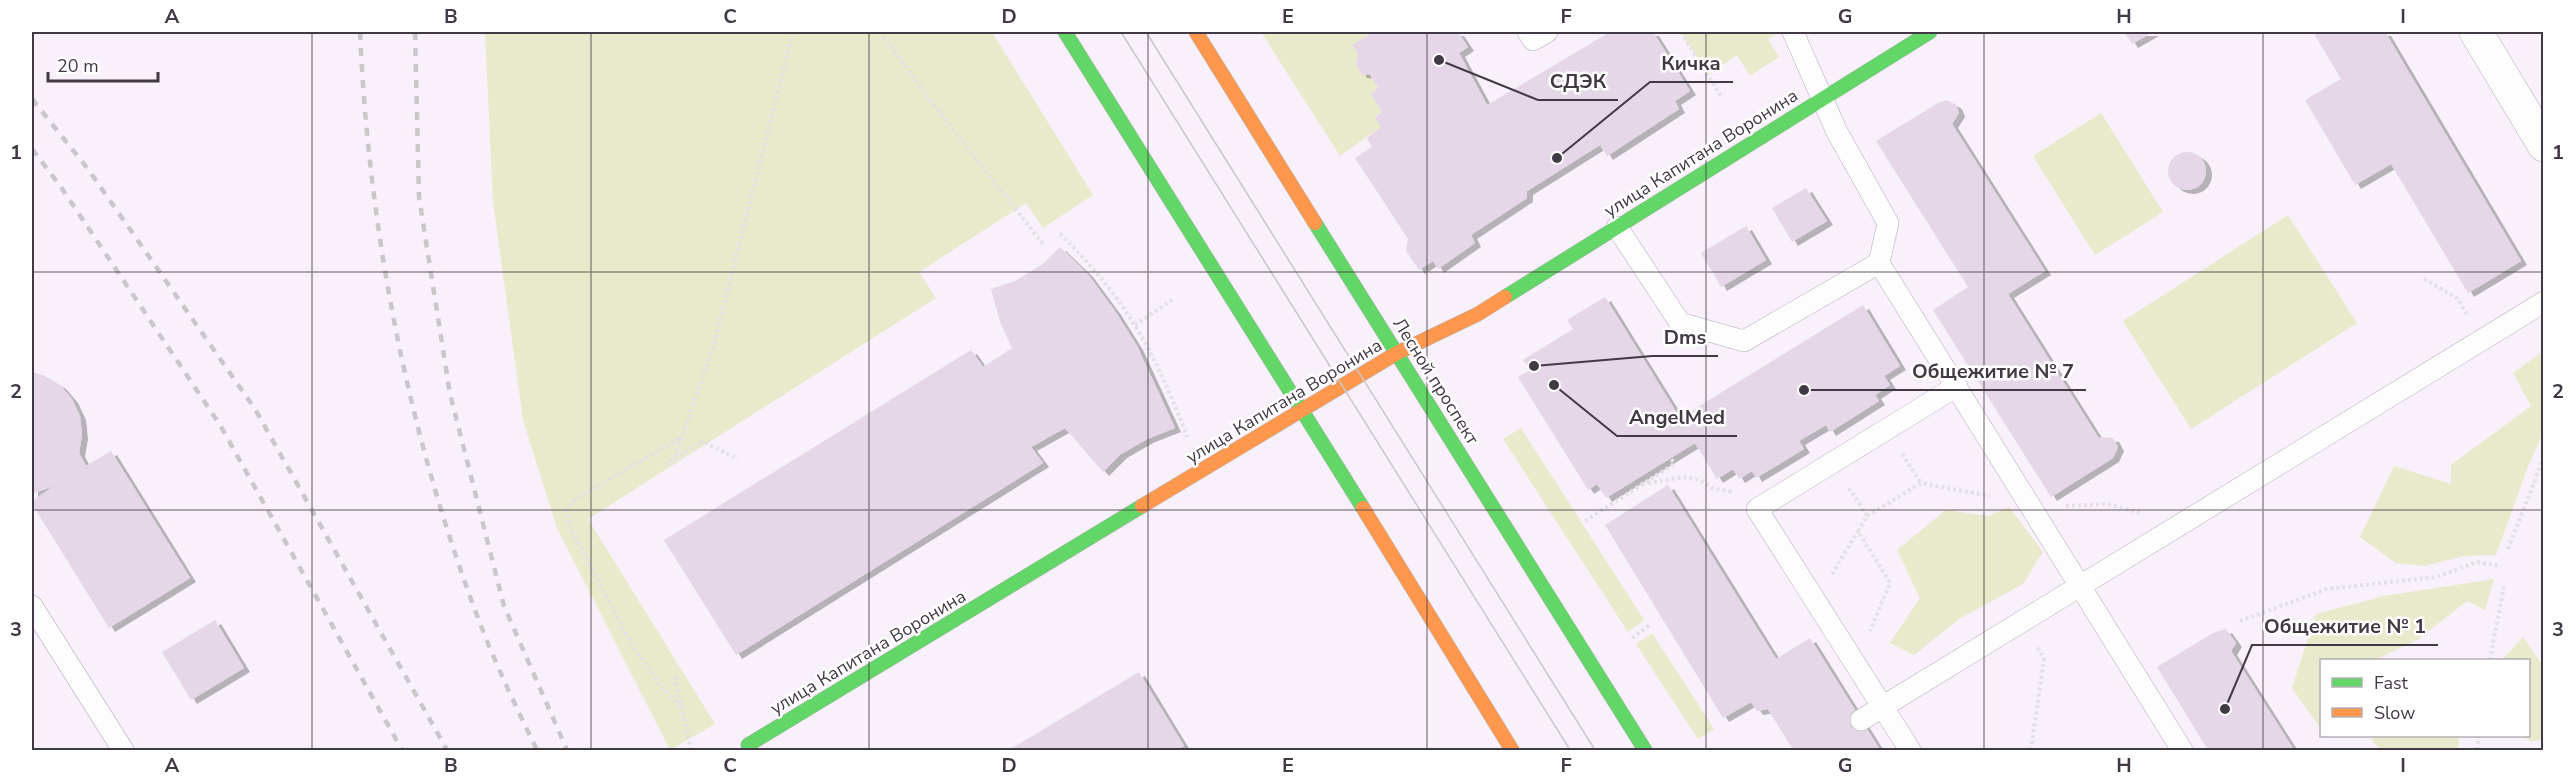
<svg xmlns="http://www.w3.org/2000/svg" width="2575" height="782" viewBox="0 0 2575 782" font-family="'Nunito Sans',sans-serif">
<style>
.green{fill:#e9e9cb}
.building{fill:#e5d7e8;filter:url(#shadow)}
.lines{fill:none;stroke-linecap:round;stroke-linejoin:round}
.lane-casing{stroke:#b4adb6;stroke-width:22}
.street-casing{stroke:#b4adb6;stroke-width:34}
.fast-casing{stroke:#b4adb6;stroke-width:15}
.slow-casing{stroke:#b4adb6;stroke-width:15}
.path{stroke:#e3e1e3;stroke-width:4;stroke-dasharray:3 3;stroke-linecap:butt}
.lane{stroke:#fefdfe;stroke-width:21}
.street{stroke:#fefdfe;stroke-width:33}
.fast{stroke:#63d668;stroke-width:14}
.slow{stroke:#ff974d;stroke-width:14}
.tram{stroke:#cac7ca;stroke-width:1.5}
.rail{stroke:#cac7ca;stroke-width:4.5;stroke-dasharray:8 8;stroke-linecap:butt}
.grid{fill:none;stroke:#413943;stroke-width:1.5;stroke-opacity:0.55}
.labels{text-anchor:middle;stroke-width:5;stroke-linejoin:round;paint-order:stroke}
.street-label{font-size:18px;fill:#413943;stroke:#fff}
.leader{fill:none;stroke:#413943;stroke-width:2}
.callout-dot{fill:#413943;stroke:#fff;stroke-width:2}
.callout-label{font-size:20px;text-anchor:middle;font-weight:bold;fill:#413943;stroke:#fff;stroke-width:5;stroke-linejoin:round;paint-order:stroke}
.neatline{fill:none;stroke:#413943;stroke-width:2}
.grid-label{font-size:20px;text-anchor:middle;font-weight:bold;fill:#413943}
</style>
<defs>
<filter id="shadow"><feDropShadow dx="6" dy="4" stdDeviation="0" flood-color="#0004"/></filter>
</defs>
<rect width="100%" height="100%" fill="#f8f0fa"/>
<path class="green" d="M 485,32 L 992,32 L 1093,195 L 1043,228 L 1026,203 L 919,272 L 936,298 L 588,519 L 715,724 L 670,750 L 557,528 L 523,420 L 493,202 Z
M 1261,32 L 1373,32 L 1352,46 L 1358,54 L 1356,64 L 1361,74 L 1370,75 L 1378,88 L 1371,94 L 1382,112 L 1375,118 L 1381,127 L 1340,156 Z
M 1681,32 L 1779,32 L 1768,39 L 1779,57 L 1750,76 L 1737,55 L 1708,75 Z
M 2101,113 L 2163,212 L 2095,255 L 2033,156 Z
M 2288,215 L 2357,323 L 2191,429 L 2123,321 Z
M 2542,352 L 2543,433 L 2527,469 L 2496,555 L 2464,556 L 2424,566 L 2396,563 L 2360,537 L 2394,466 L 2451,484 L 2451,465 L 2531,406 L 2513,373 Z
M 1521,428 L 1644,620 L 1628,632 L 1503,439 Z
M 2009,507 L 2043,552 L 2023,584 L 1959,619 L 1914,655 L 1890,643 L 1920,598 L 1897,550 L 1946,510 L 1988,516 Z
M 2494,579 L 2485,610 L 2467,601 L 2417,640 L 2375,660 L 2322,660 L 2321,729 L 2292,688 L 2316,614 L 2384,596 Z
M 1652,633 L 1714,729 L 1698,739 L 1636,644 Z
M 2523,637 L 2543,666 L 2543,739 L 2531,742 L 2523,736 L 2528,736 L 2528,660 L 2502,660 Z
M 2359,736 L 2459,736 L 2458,750 L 2380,750 L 2370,737 Z"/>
<path class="building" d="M 1373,32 L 1458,32 L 1468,47 L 1459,53 L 1487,105 L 1610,32 L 1653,32 L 1690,91 L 1675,101 L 1679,109 L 1607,156 L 1600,145 L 1527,191 L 1527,198 L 1471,235 L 1475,243 L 1438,269 L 1433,261 L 1419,270 L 1406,251 L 1408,239 L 1355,158 L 1372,147 L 1367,138 L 1381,127 L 1375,118 L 1382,112 L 1371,94 L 1378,88 L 1370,75 L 1361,74 L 1356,64 L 1358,54 L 1352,45 Z
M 2124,32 L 2153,32 L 2132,44 Z
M 2313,32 L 2385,32 L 2521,261 L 2468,293 L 2391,164 L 2355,185 L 2305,100 L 2341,79 Z
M 1947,100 L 1956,105 L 1959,113 L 1952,124 L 2045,271 L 2008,294 L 2098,437 L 2113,438 L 2118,447 L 2113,458 L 2051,497 L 1933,310 L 1968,287 L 1876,141 L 1938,103 Z
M2168 171a19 19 0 1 1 38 0a19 19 0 1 1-38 0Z
M 1806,188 L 1827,221 L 1792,242 L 1772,208 Z
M 1746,226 L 1766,260 L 1721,287 L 1701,253 Z
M 1060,247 L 1087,273 L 1115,311 L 1137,346 L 1175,428 L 1147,439 L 1121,454 L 1103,472 L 1065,428 L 1031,447 L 1043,463 L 736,655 L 664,540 L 971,350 L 983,367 L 1012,348 L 1000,322 L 991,289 L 1015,281 L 1043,264 Z
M 1605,297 L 1680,418 L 1863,305 L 1900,366 L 1884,376 L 1890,385 L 1875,395 L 1879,401 L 1830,432 L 1826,425 L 1799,441 L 1804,449 L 1756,478 L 1752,471 L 1739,479 L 1733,469 L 1717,479 L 1695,443 L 1606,498 L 1597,484 L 1588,490 L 1518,377 L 1530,370 L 1523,360 L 1573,329 L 1567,320 Z
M 32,372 L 43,375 L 60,385 L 72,399 L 80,416 L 82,435 L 79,453 L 86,466 L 111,451 L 190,578 L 109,628 L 32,504 L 32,501 L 54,486 L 32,494 Z
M 1668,485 L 1776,659 L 1810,638 L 1880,750 L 1793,750 L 1768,709 L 1757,711 L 1751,702 L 1723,718 L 1605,525 Z
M 215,620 L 244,668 L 191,700 L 162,652 Z
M 2226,629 L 2236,643 L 2231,651 L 2294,750 L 2208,750 L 2157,667 L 2213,633 Z
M 1139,672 L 1184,746 L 1177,750 L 1009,750 Z"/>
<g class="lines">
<defs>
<path id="lane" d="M 1528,32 L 1533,40 L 1547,32
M 1793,32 L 1837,132 L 1888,223 L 1879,263 L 2182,750
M 1617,227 L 1680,323 L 1744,341 L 1879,263
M 32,606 L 123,750
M 1861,720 L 2544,302
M 1910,750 L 1757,509 L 1957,386"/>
<path id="street" d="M 2476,32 L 2544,145"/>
<path id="fast" d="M 1065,32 L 1363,508
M 1315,223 L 1645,750
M 1505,297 L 1930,32
M 748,745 L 1142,506"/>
<path id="slow" d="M 1196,32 L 1315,223
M 1142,506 L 1397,353 L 1478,314 L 1505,297
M 1363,508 L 1512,750"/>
</defs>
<use href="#lane" class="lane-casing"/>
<use href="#street" class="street-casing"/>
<use href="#fast" class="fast-casing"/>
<use href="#slow" class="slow-casing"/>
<path class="path" d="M 880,32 L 934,105 L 1043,244
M 1681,32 L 1721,96
M 1060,234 C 1125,297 1156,353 1187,437
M 2424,279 L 2457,298 L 2468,316
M 1135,325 L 1172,300
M 1902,454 L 1921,483
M 675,459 L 702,441 L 738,459
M 666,465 L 674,459 L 713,348 L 793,32
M 1642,484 L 1684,477 L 1700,480 L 1712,488 L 1734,492
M 1849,488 L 1867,516 L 1858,531 L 1890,583 L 1870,631
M 2066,506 L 2107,504 L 2141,513
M 1867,516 L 1921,483 L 1990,496
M 1585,521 L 1674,464 L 1671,458
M 2508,549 L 2544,457
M 1832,574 L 1858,531
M 2240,621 L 2327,589 L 2436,577 L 2477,562 L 2501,566
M 1632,638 L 1651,624
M 2490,660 L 2504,586
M 675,677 L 691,750
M 681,706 L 660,685 L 631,644 L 569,525 L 567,509 L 577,498 L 682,437
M 2031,750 L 2044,658 L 2037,647
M 2477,750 L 2479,736"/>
<use href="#lane" class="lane"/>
<use href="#street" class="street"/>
<use href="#fast" class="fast"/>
<use href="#slow" class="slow"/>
<path class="tram" d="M 1121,32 L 1570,750
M 1146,32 L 1595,750"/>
<path class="rail" d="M 360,32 C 369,232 407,430 478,618 C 495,663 516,707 537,750
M 415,32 L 419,197 L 450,394 L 504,606 L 567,750
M 32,99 L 88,169 L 255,409 L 447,750
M 32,149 L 61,187 L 220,425 L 402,750"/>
</g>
<path class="grid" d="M 312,32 L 312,750M 591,32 L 591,750M 869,32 L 869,750M 1148,32 L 1148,750M 1427,32 L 1427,750M 1706,32 L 1706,750M 1984,32 L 1984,750M 2263,32 L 2263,750M 32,272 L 2544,272M 32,510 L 2544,510"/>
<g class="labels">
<g class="street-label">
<text transform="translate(1701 153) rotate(-32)" y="6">улица Капитана Воронина</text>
<text transform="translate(1436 381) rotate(58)" y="6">Лесной проспект</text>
<text transform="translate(1284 401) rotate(-31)" y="6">улица Капитана Воронина</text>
<text transform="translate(868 652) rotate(-31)" y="6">улица Капитана Воронина</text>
</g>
</g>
<path class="leader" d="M1557 158L1650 82H1733M1439 60L1538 100H1618M1534 366L1652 356H1718M1804 390L1900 390H2086M1554 385L1617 436H1737M2225 709L2252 645H2438"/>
<g class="callout-dot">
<circle cx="1557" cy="158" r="6"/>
<circle cx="1439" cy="60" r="6"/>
<circle cx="1534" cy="366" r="6"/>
<circle cx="1804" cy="390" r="6"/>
<circle cx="1554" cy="385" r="6"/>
<circle cx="2225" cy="709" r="6"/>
</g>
<g class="callout-label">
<text x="1691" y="70">Кичка</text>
<text x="1578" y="88">СДЭК</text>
<text x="1685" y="344">Dms</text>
<text x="1993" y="378">Общежитие № 7</text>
<text x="1677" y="424">AngelMed</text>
<text x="2345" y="633">Общежитие № 1</text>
</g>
<rect width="2575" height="782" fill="none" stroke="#ffffff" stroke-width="66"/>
<rect x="2320" y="659" width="210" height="78" fill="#ffffff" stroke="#b3b0b4" stroke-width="1.5"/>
<rect x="2332" y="678" width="30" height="9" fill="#63d668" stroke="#b3b0b4" stroke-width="1.5"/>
<text x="2374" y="689" font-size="18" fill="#413943">Fast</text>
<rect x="2332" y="708" width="30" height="9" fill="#ff974d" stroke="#b3b0b4" stroke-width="1.5"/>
<text x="2374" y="719" font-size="18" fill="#413943">Slow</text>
<path d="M48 72v9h110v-9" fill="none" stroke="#413943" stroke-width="3"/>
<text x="57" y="72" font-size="18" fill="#413943" stroke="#ffffff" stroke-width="4.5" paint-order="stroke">20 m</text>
<rect x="33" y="33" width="2509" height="716" class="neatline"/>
<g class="grid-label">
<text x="172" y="23">A</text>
<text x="451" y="23">B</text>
<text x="730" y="23">C</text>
<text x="1009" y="23">D</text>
<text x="1288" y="23">E</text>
<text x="1566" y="23">F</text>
<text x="1845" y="23">G</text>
<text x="2124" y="23">H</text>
<text x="2403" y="23">I</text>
<text x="16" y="159">1</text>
<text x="2558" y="159">1</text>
<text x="16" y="398">2</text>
<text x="2558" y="398">2</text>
<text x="16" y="636">3</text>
<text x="2558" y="636">3</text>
<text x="172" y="772">A</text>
<text x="451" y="772">B</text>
<text x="730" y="772">C</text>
<text x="1009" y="772">D</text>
<text x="1288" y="772">E</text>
<text x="1566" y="772">F</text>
<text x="1845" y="772">G</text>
<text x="2124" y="772">H</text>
<text x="2403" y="772">I</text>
</g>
</svg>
